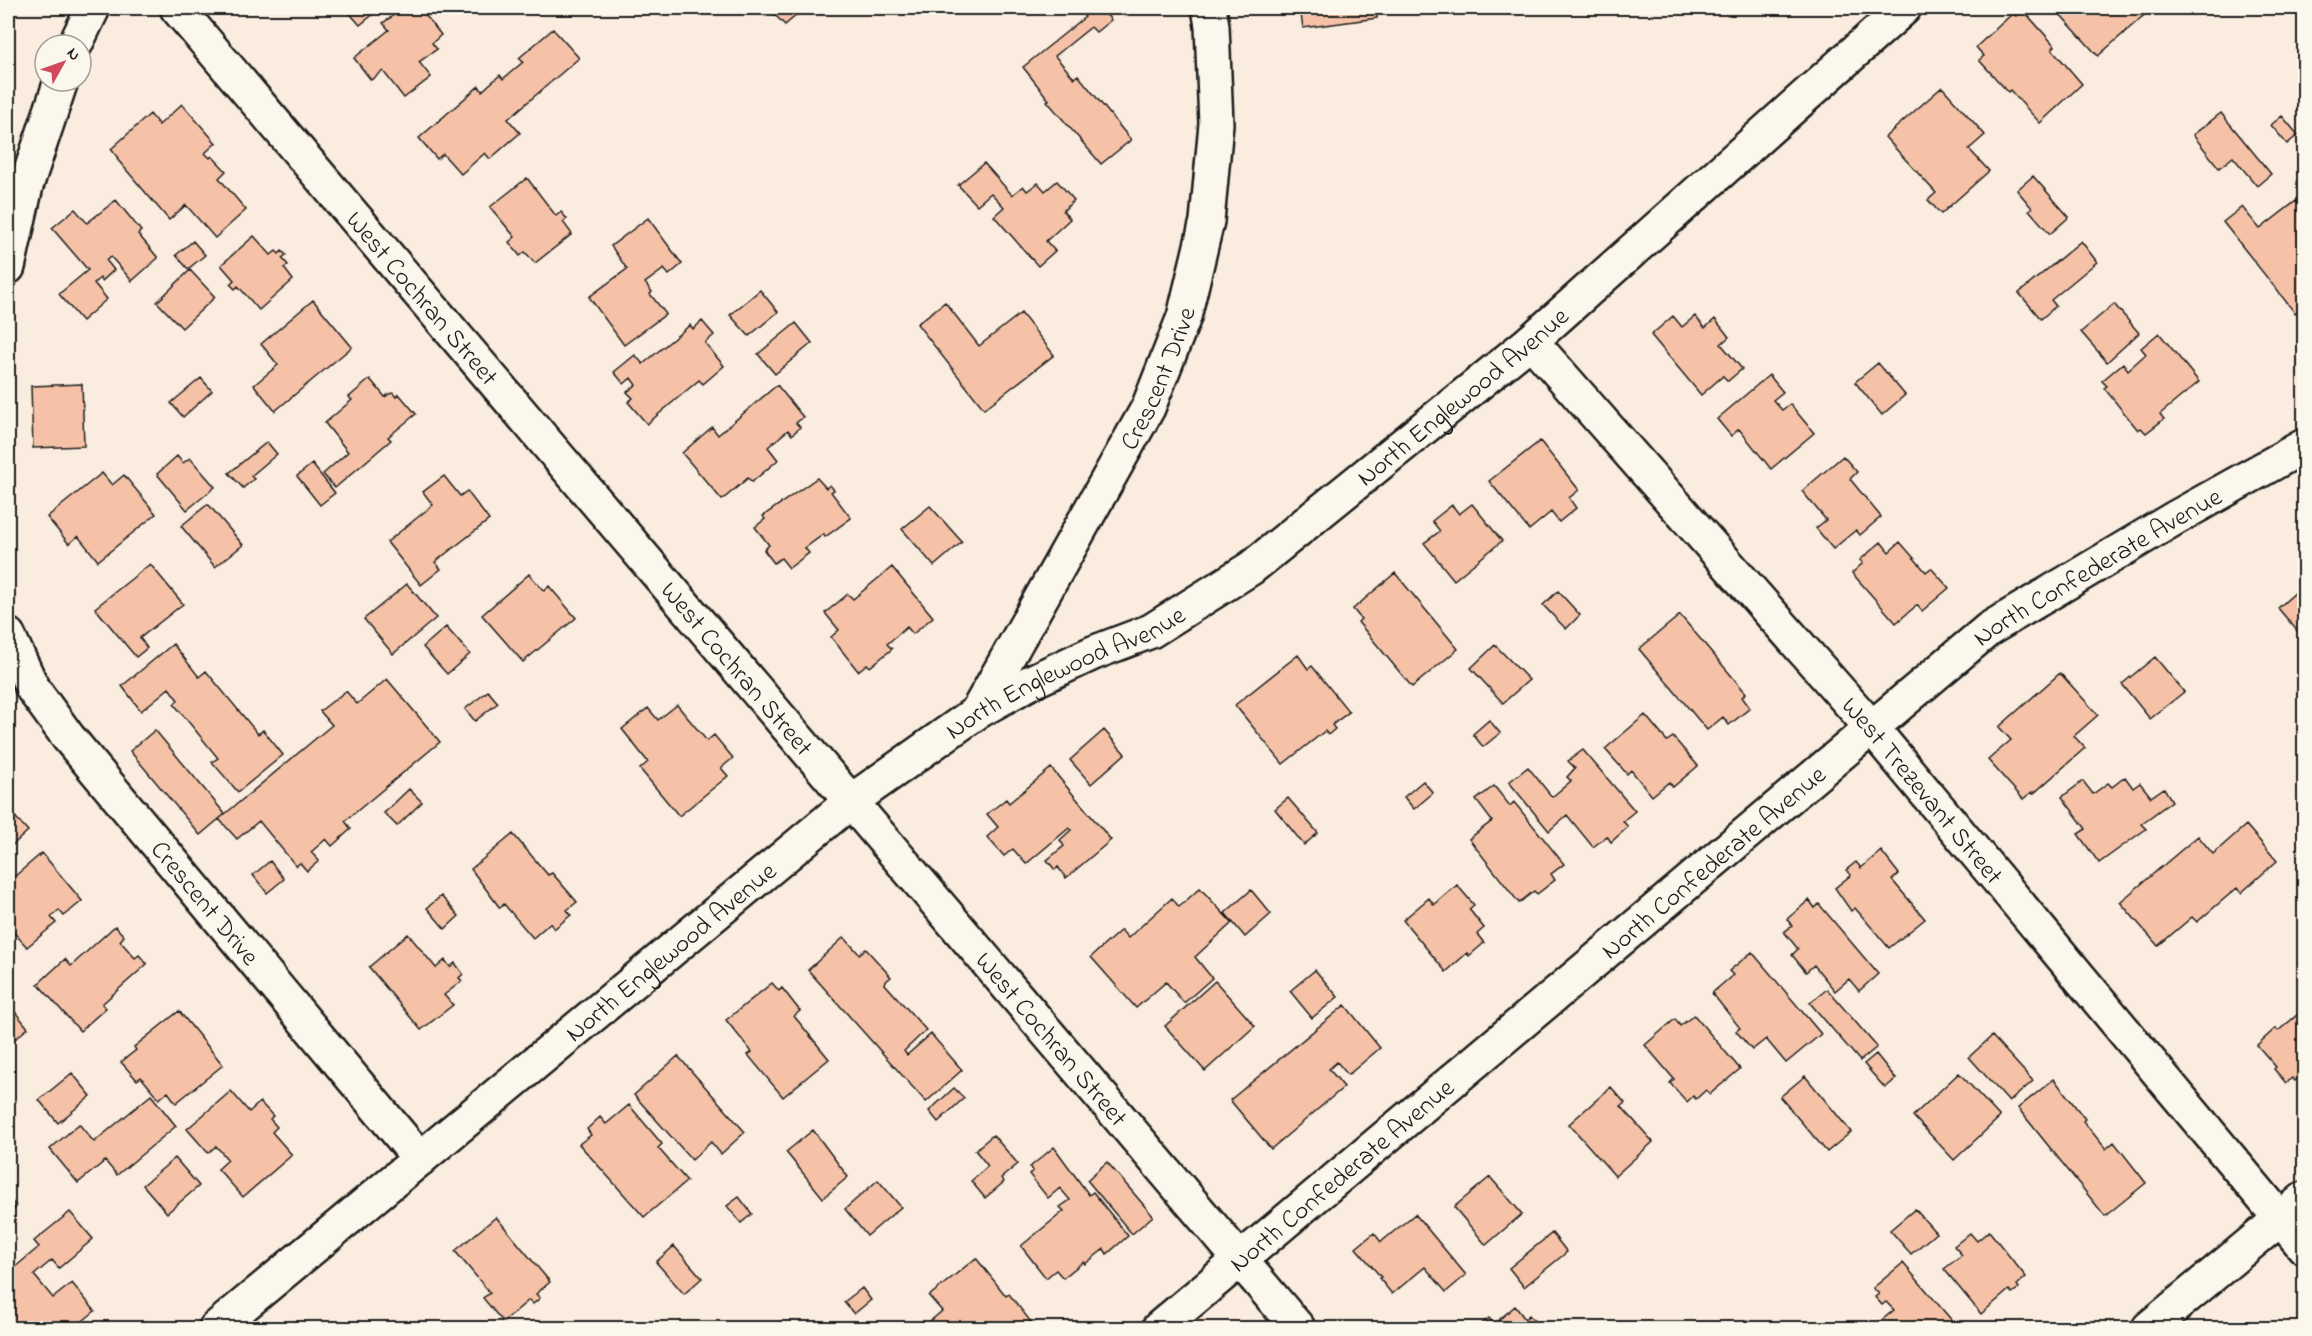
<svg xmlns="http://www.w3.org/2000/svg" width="2312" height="1336" viewBox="0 0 2312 1336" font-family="'Indie Flower',sans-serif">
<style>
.building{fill:#f6c2a7;stroke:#1c1c1c;stroke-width:1.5}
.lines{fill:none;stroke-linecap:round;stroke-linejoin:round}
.street-casing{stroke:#1c1c1c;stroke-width:38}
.street{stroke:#fbf7ec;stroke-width:33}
.labels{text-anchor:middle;stroke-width:5;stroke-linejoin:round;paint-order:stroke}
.street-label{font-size:26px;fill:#1c1c1c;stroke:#fbf7ec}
</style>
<rect width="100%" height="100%" fill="#faecde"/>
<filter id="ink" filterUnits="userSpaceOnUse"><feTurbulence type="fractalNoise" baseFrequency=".0167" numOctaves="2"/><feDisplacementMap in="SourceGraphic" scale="12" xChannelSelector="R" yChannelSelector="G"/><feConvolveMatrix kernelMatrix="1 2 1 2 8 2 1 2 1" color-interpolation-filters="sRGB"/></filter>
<g filter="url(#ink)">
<path class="building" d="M 345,8 L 381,8 L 360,25 Z
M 404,8 L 420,8 L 441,35 L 432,43 L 437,49 L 419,62 L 431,77 L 404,98 L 383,71 L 371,80 L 354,58 L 389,30 L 383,23 Z
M 779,8 L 805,8 L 785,25 L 773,13 Z
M 1080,8 L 1101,8 L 1111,20 L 1096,32 L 1091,27 L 1055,56 L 1074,78 L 1078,75 L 1131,140 L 1101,164 L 1047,101 L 1049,100 L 1023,67 L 1085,17 L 1078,9 Z
M 1300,8 L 1376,8 L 1377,18 L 1303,28 Z
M 2063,8 L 2150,8 L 2151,9 L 2098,56 L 2058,12 Z
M 2023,10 L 2055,46 L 2052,49 L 2082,84 L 2040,123 L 2010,90 L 2008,92 L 1979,60 L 1984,56 L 1976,47 L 2013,13 L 2016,16 Z
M 553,29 L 579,58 L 508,119 L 520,133 L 490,159 L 485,153 L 461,174 L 443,154 L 437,159 L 419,138 L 479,86 L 482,91 L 500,75 L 503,79 L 523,62 L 519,58 Z
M 1942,87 L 1985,135 L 1969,149 L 1989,171 L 1941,214 L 1928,200 L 1936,193 L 1885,137 Z
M 182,104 L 216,143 L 205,153 L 210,158 L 212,156 L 226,171 L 219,178 L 246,210 L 215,238 L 186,205 L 169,220 L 117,159 L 118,158 L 111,149 L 150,114 L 159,125 Z
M 2221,113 L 2271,174 L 2257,186 L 2233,157 L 2219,168 L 2193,135 Z
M 2282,116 L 2298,135 L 2287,144 L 2271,125 Z
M 984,163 L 1012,195 L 1023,186 L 1027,191 L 1038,183 L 1045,191 L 1057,181 L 1074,200 L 1063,211 L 1070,219 L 1046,241 L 1055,251 L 1038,266 L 994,216 L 1004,207 L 991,193 L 977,205 L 958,185 Z
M 2033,176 L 2069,217 L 2050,234 L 2029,210 L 2032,208 L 2017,190 Z
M 527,178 L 556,216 L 561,212 L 567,219 L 563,222 L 572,234 L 535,263 L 525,252 L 520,256 L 509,242 L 515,237 L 490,207 Z
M 116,200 L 141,231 L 138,234 L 158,258 L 132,281 L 111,257 L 106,260 L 114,270 L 102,281 L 100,278 L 94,283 L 107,299 L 82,321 L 59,294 L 88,270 L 52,228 L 75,209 L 87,223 Z
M 2296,201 L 2304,211 L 2304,305 L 2295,313 L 2223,222 L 2242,207 L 2260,229 Z
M 648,218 L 682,264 L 669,275 L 664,269 L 645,283 L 652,292 L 650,294 L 666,314 L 624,345 L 589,297 L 627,269 L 611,246 Z
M 254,236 L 271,255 L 276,251 L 279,254 L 282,251 L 286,255 L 282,258 L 288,265 L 284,268 L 293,280 L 259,310 L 238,286 L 235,289 L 230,284 L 234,280 L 221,265 Z
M 193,241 L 205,255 L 188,269 L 176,255 Z
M 2081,241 L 2097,262 L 2051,300 L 2056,306 L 2041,319 L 2019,293 Z
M 190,270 L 215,297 L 182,328 L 157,302 Z
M 760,290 L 778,312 L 749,336 L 730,315 Z
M 313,300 L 352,347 L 275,411 L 254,385 L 278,365 L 261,344 Z
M 945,302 L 979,346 L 1021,313 L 1054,355 L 984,409 L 917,324 Z
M 2114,304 L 2139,333 L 2107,362 L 2081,332 Z
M 1673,316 L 1682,327 L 1695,316 L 1705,328 L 1715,319 L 1729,337 L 1721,344 L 1742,369 L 1728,381 L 1723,376 L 1701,395 L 1651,335 Z
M 702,321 L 714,335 L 705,343 L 724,366 L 703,384 L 699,380 L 647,424 L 628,402 L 633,398 L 627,392 L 636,385 L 631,378 L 624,384 L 614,372 L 635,355 L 643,364 L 690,325 L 693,329 Z
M 796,323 L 812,343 L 775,374 L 758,354 Z
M 2159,333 L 2199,382 L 2160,414 L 2164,419 L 2146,433 L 2141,428 L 2138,430 L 2104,388 L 2107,386 L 2102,381 L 2123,363 L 2128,370 L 2146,354 L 2141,348 Z
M 1878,363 L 1905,395 L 1882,415 L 1855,382 Z
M 1769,375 L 1783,392 L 1773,400 L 1782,410 L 1790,404 L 1814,433 L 1771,469 L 1739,429 L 1731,436 L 1717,419 Z
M 201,378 L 212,391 L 183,417 L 171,403 Z
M 370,379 L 385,397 L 389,394 L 393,393 L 396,397 L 399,394 L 416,414 L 388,437 L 391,440 L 335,488 L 323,474 L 348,452 L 325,423 L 352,400 L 349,397 Z
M 82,384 L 84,446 L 33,448 L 31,386 Z
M 777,385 L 803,417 L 796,423 L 800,427 L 792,435 L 788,430 L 768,447 L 778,460 L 752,482 L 748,478 L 722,500 L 682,453 L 712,427 L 718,435 Z
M 1540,441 L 1579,490 L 1569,498 L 1576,508 L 1559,522 L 1551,512 L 1529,530 L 1489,481 Z
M 267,442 L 277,454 L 251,476 L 254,479 L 243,488 L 229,473 Z
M 177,456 L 183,463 L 190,458 L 215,487 L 187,510 L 157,474 Z
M 1843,456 L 1857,472 L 1850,479 L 1881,517 L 1860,535 L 1856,530 L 1833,549 L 1816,528 L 1826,520 L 1802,491 Z
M 312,464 L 335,493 L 320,505 L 297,476 Z
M 102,473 L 112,485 L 124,475 L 156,514 L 98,561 L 78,536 L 69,544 L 47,517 Z
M 444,476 L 460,496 L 467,491 L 489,520 L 435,562 L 441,569 L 421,585 L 387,542 L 433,505 L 423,492 Z
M 817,478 L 826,488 L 830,485 L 834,490 L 831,492 L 851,518 L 825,537 L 824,534 L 805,548 L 809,553 L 789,568 L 781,558 L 774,563 L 764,550 L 769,545 L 755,527 L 765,519 L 763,516 Z
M 208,504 L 243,545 L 215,567 L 181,526 Z
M 1472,504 L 1502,541 L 1454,580 L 1424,543 L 1440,531 L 1432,521 L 1452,505 L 1459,514 Z
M 930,506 L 962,542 L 934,566 L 902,529 Z
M 1881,542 L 1889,552 L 1900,542 L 1926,572 L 1931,568 L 1949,588 L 1922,611 L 1917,605 L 1896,623 L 1852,573 L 1863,563 L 1860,560 Z
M 150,564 L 183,604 L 140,638 L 147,648 L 136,657 L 95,608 Z
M 892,567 L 933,617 L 913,634 L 907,627 L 887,644 L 892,649 L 870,667 L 867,664 L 858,671 L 831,637 L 839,630 L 825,613 L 848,594 L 853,599 Z
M 1395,573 L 1458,649 L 1412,687 L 1358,622 L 1361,619 L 1353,609 Z
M 529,574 L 544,591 L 549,586 L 576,618 L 523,662 L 482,615 Z
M 407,584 L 436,618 L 393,654 L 364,619 Z
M 2304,585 L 2304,639 L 2278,608 Z
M 1558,591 L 1580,615 L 1566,629 L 1543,605 Z
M 1680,615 L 1746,693 L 1742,697 L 1750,708 L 1729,725 L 1723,717 L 1707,730 L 1639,649 Z
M 446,627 L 470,654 L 447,674 L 423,647 Z
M 173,644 L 199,677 L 206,671 L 258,734 L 263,730 L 283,755 L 238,792 L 212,762 L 218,758 L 174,704 L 178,700 L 169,688 L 141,711 L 122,686 Z
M 1495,645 L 1529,680 L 1503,703 L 1471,668 Z
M 1298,655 L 1308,669 L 1312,666 L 1349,712 L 1332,725 L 1335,729 L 1328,735 L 1325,731 L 1283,764 L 1235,705 Z
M 2155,657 L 2184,692 L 2150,719 L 2122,684 Z
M 2060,673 L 2098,715 L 2074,736 L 2085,748 L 2033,794 L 2032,792 L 2023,799 L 1988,760 L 2011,740 L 1999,727 Z
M 387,679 L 440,742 L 345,821 L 351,829 L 332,846 L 326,839 L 311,852 L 319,861 L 307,871 L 300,863 L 296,866 L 259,821 L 237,839 L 219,819 L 332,725 L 320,711 L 346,691 L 357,704 Z
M 488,691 L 498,703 L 475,721 L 465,709 Z
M 677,705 L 707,741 L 714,735 L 733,758 L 721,768 L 728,776 L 679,816 L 640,769 L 648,762 L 622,729 L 648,708 L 658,720 Z
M 1645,715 L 1667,741 L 1673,737 L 1698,766 L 1673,787 L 1669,782 L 1652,796 L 1631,770 L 1627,774 L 1605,749 Z
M 1489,720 L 1500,733 L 1483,747 L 1473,734 Z
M 155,730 L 225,814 L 200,835 L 130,751 Z
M 1104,730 L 1125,754 L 1091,784 L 1070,760 Z
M 1583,750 L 1635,811 L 1623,821 L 1628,827 L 1611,842 L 1607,836 L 1593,847 L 1567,815 L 1549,831 L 1509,782 L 1528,767 L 1552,797 L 1571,781 L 1567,777 L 1575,768 L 1568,761 Z
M 1051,768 L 1111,840 L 1066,878 L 1058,867 L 1055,870 L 1047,860 L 1064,846 L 1060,840 L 1071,830 L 1069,828 L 1026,864 L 1013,849 L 1004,856 L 987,837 L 998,827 L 987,814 L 1006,799 L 1009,803 Z
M 2125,777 L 2133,788 L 2140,783 L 2151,797 L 2164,788 L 2172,801 L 2141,824 L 2146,829 L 2099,863 L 2078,834 L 2086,829 L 2062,797 L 2083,781 L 2093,794 L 2108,783 L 2112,787 Z
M 1423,781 L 1433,793 L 1414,809 L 1404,797 Z
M 1494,786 L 1510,806 L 1514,802 L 1564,864 L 1551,874 L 1555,880 L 1537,894 L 1534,891 L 1519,903 L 1469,839 L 1492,821 L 1476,800 Z
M 409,789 L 422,802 L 397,826 L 384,813 Z
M 1288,798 L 1318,833 L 1304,845 L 1275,809 Z
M 8,809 L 28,831 L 8,849 Z
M 2246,825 L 2277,861 L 2241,893 L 2237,888 L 2197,922 L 2192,917 L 2158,946 L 2120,902 L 2198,836 L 2213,854 Z
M 513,834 L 548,875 L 552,873 L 577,902 L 567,910 L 571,915 L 554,929 L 550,923 L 533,938 L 504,904 L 500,908 L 471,869 Z
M 1881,851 L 1899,874 L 1892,880 L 1925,919 L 1889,948 L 1855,908 L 1851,911 L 1835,888 L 1851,875 L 1846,870 L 1856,862 L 1861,868 Z
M 42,853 L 82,901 L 64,916 L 59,910 L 51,917 L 56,923 L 27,947 L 8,926 L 8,882 Z
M 270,861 L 284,879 L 267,893 L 253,875 Z
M 1457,885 L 1474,905 L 1469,909 L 1484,928 L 1477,934 L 1484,943 L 1469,956 L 1467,953 L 1446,972 L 1403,920 L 1429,898 L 1434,905 Z
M 1200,888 L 1232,923 L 1195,957 L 1212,978 L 1184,1003 L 1166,982 L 1136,1008 L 1091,957 L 1121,930 L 1128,938 L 1172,898 L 1179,907 Z
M 1251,890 L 1271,914 L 1245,937 L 1225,913 Z
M 441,896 L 459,916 L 445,929 L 427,908 Z
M 1809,900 L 1815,908 L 1819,904 L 1878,974 L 1859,991 L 1849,979 L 1835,991 L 1814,965 L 1806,972 L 1792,955 L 1798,949 L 1784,932 L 1792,926 L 1787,919 Z
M 115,926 L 124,936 L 120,941 L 135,958 L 139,955 L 147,964 L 102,1004 L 106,1008 L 80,1031 L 38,984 L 65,959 L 71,966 Z
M 408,934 L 436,968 L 445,960 L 450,967 L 455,963 L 463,974 L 459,978 L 462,981 L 444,995 L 453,1005 L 421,1030 L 369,967 Z
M 844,937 L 859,954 L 866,949 L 891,977 L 884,983 L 926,1030 L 904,1051 L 907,1055 L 931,1034 L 962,1070 L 926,1102 L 808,970 Z
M 1752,952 L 1821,1034 L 1786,1063 L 1766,1039 L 1752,1050 L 1736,1031 L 1740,1028 L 1712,993 L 1733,975 L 1729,971 Z
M 1315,970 L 1338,997 L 1312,1018 L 1290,991 Z
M 1215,981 L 1255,1026 L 1205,1071 L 1165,1026 Z
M 772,983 L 779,991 L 782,988 L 800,1011 L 794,1016 L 829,1059 L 783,1097 L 748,1055 L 752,1052 L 726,1020 Z
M 1827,989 L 1877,1047 L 1860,1061 L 1810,1003 Z
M 8,1003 L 28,1028 L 8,1045 Z
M 1345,1005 L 1380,1048 L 1348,1075 L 1337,1062 L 1329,1069 L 1344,1087 L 1271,1149 L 1230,1100 Z
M 2303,1010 L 2304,1012 L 2304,1073 L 2295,1081 L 2292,1078 L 2286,1083 L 2274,1069 L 2276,1067 L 2257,1045 L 2276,1028 L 2278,1031 Z
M 179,1011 L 223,1065 L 176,1103 L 168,1092 L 159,1099 L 141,1077 L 137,1080 L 121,1062 L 136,1050 L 134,1047 Z
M 1694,1015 L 1740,1069 L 1710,1094 L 1706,1090 L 1696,1099 L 1693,1096 L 1687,1102 L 1670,1083 L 1674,1079 L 1645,1045 L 1675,1019 L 1680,1026 Z
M 1992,1036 L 2033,1081 L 2009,1102 L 1969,1057 Z
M 1876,1054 L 1896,1079 L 1885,1088 L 1864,1064 Z
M 678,1056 L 745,1132 L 721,1154 L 711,1142 L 692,1160 L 634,1095 Z
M 72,1073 L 91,1096 L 58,1123 L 39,1100 Z
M 1959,1073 L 2000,1117 L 1954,1160 L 1913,1116 Z
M 1805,1076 L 1851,1132 L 1827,1152 L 1780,1097 Z
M 2054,1079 L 2085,1119 L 2083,1121 L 2106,1149 L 2114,1142 L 2146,1183 L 2105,1216 L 2018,1108 Z
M 1611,1087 L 1625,1103 L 1621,1106 L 1653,1142 L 1615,1176 L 1569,1124 Z
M 954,1088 L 964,1098 L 938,1122 L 929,1111 Z
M 231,1091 L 249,1112 L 260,1102 L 273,1116 L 270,1119 L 277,1127 L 272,1132 L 292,1155 L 243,1197 L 218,1169 L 228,1160 L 216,1146 L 208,1153 L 187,1129 Z
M 151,1095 L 176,1126 L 117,1175 L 105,1161 L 78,1183 L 50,1149 L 79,1124 L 94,1142 Z
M 629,1105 L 662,1144 L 658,1148 L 687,1181 L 644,1217 L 579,1144 L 591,1135 L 587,1129 L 600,1117 L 606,1124 Z
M 813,1130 L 848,1177 L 823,1198 L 786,1152 Z
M 993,1135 L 1018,1164 L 1001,1178 L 1004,1182 L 985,1198 L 971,1181 L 988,1166 L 975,1150 Z
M 1054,1147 L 1089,1195 L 1093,1192 L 1128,1236 L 1107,1254 L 1104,1249 L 1085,1264 L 1083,1262 L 1063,1278 L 1056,1270 L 1046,1278 L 1021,1246 L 1064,1211 L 1060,1207 L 1070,1200 L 1060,1188 L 1048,1198 L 1029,1174 L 1033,1171 L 1030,1167 Z
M 175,1158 L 199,1186 L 167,1213 L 143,1185 Z
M 1107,1162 L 1153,1216 L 1132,1234 L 1087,1180 Z
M 1490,1177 L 1522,1214 L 1486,1245 L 1454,1207 Z
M 878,1180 L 901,1207 L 867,1236 L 845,1209 Z
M 8,1196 L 16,1207 L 8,1217 Z
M 739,1197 L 752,1214 L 741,1223 L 727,1206 Z
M 1915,1209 L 1936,1233 L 1911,1254 L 1890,1230 Z
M 70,1212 L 93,1239 L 59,1268 L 52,1260 L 34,1275 L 53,1298 L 72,1283 L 95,1311 L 74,1328 L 8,1328 L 8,1273 L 39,1247 L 34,1241 Z
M 1415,1214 L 1466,1275 L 1446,1292 L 1425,1267 L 1392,1294 L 1379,1278 L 1381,1277 L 1356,1248 L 1374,1233 L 1381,1242 Z
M 496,1217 L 550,1282 L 536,1294 L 540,1298 L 533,1304 L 529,1300 L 503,1322 L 483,1298 L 490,1293 L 455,1251 Z
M 1989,1231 L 2026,1277 L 2017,1285 L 2019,1288 L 2012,1293 L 2009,1290 L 1981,1314 L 1944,1269 L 1962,1255 L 1954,1246 L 1970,1233 L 1977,1241 Z
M 1552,1233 L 1567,1252 L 1524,1287 L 1509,1268 Z
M 674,1246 L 702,1278 L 684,1294 L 656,1262 Z
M 976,1258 L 1006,1296 L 1009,1294 L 1031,1322 L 1023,1328 L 932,1328 L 928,1323 L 942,1311 L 929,1296 Z
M 1903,1263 L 1954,1323 L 1949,1327 L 1950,1328 L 1878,1328 L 1876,1325 L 1894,1310 L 1886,1302 L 1882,1305 L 1875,1297 L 1879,1294 L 1873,1288 Z
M 862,1288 L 871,1300 L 854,1314 L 844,1302 Z
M 1515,1306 L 1525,1319 L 1529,1315 L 1539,1326 L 1537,1328 L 1476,1328 L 1489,1318 L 1494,1324 Z"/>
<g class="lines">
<defs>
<g id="street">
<path id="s1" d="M 177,8 L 1298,1328"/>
<path d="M 75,45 L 93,8"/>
<path d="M 8,267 L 26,186 L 61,81"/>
<path id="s2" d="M 1531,341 L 1871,727 L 2304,1247"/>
<path id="s3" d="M 8,635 L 33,689 L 68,737 L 420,1159"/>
<path id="s4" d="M 977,712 L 1148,408 L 1184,317 L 1207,221 L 1216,124 L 1212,26 L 1209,8"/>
<path id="s5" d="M 216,1328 L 850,802 L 977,712 L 1031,682 L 1093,653 L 1151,631 L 1251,568 L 1531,341 L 1904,8"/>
<path id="s6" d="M 1159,1328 L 1989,629 L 2175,518 L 2304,446"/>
<path d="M 2149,1328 L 2304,1199"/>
</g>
</defs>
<use href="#street" class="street-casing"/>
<use href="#street" class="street"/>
</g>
</g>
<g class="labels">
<g class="street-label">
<text dy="9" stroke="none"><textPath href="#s1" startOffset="380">West Cochran Street</textPath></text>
<text dy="9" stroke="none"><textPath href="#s4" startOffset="380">Crescent Drive</textPath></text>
<text dy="9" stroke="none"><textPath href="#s5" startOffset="1562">North Englewood Avenue</textPath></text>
<text dy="9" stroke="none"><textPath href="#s6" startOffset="1210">North Confederate Avenue</textPath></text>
<text dy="9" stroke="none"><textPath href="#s1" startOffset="866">West Cochran Street</textPath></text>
<text dy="9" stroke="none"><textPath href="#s5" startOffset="1076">North Englewood Avenue</textPath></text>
<text dy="9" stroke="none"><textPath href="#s2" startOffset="596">West Trezevant Street</textPath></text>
<text dy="9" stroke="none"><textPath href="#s6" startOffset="724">North Confederate Avenue</textPath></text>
<text dy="9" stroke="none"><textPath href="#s3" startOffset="334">Crescent Drive</textPath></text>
<text dy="9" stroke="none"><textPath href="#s5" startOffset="590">North Englewood Avenue</textPath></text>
<text dy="9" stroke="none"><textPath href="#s1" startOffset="1352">West Cochran Street</textPath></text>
<text dy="9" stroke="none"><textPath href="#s6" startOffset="238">North Confederate Avenue</textPath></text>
</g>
</g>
<rect width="2312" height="1336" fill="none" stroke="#fbf7ec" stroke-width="30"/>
<rect x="15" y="15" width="2282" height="1306" fill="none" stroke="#1c1c1c" stroke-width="2" filter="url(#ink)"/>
<g transform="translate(63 63) rotate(50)"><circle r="28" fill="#fbf7ec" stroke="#a29f99" stroke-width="1.5"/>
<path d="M0-4.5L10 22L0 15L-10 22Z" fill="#d1495b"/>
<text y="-9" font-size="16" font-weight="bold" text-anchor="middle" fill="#1c1c1c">N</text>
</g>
</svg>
